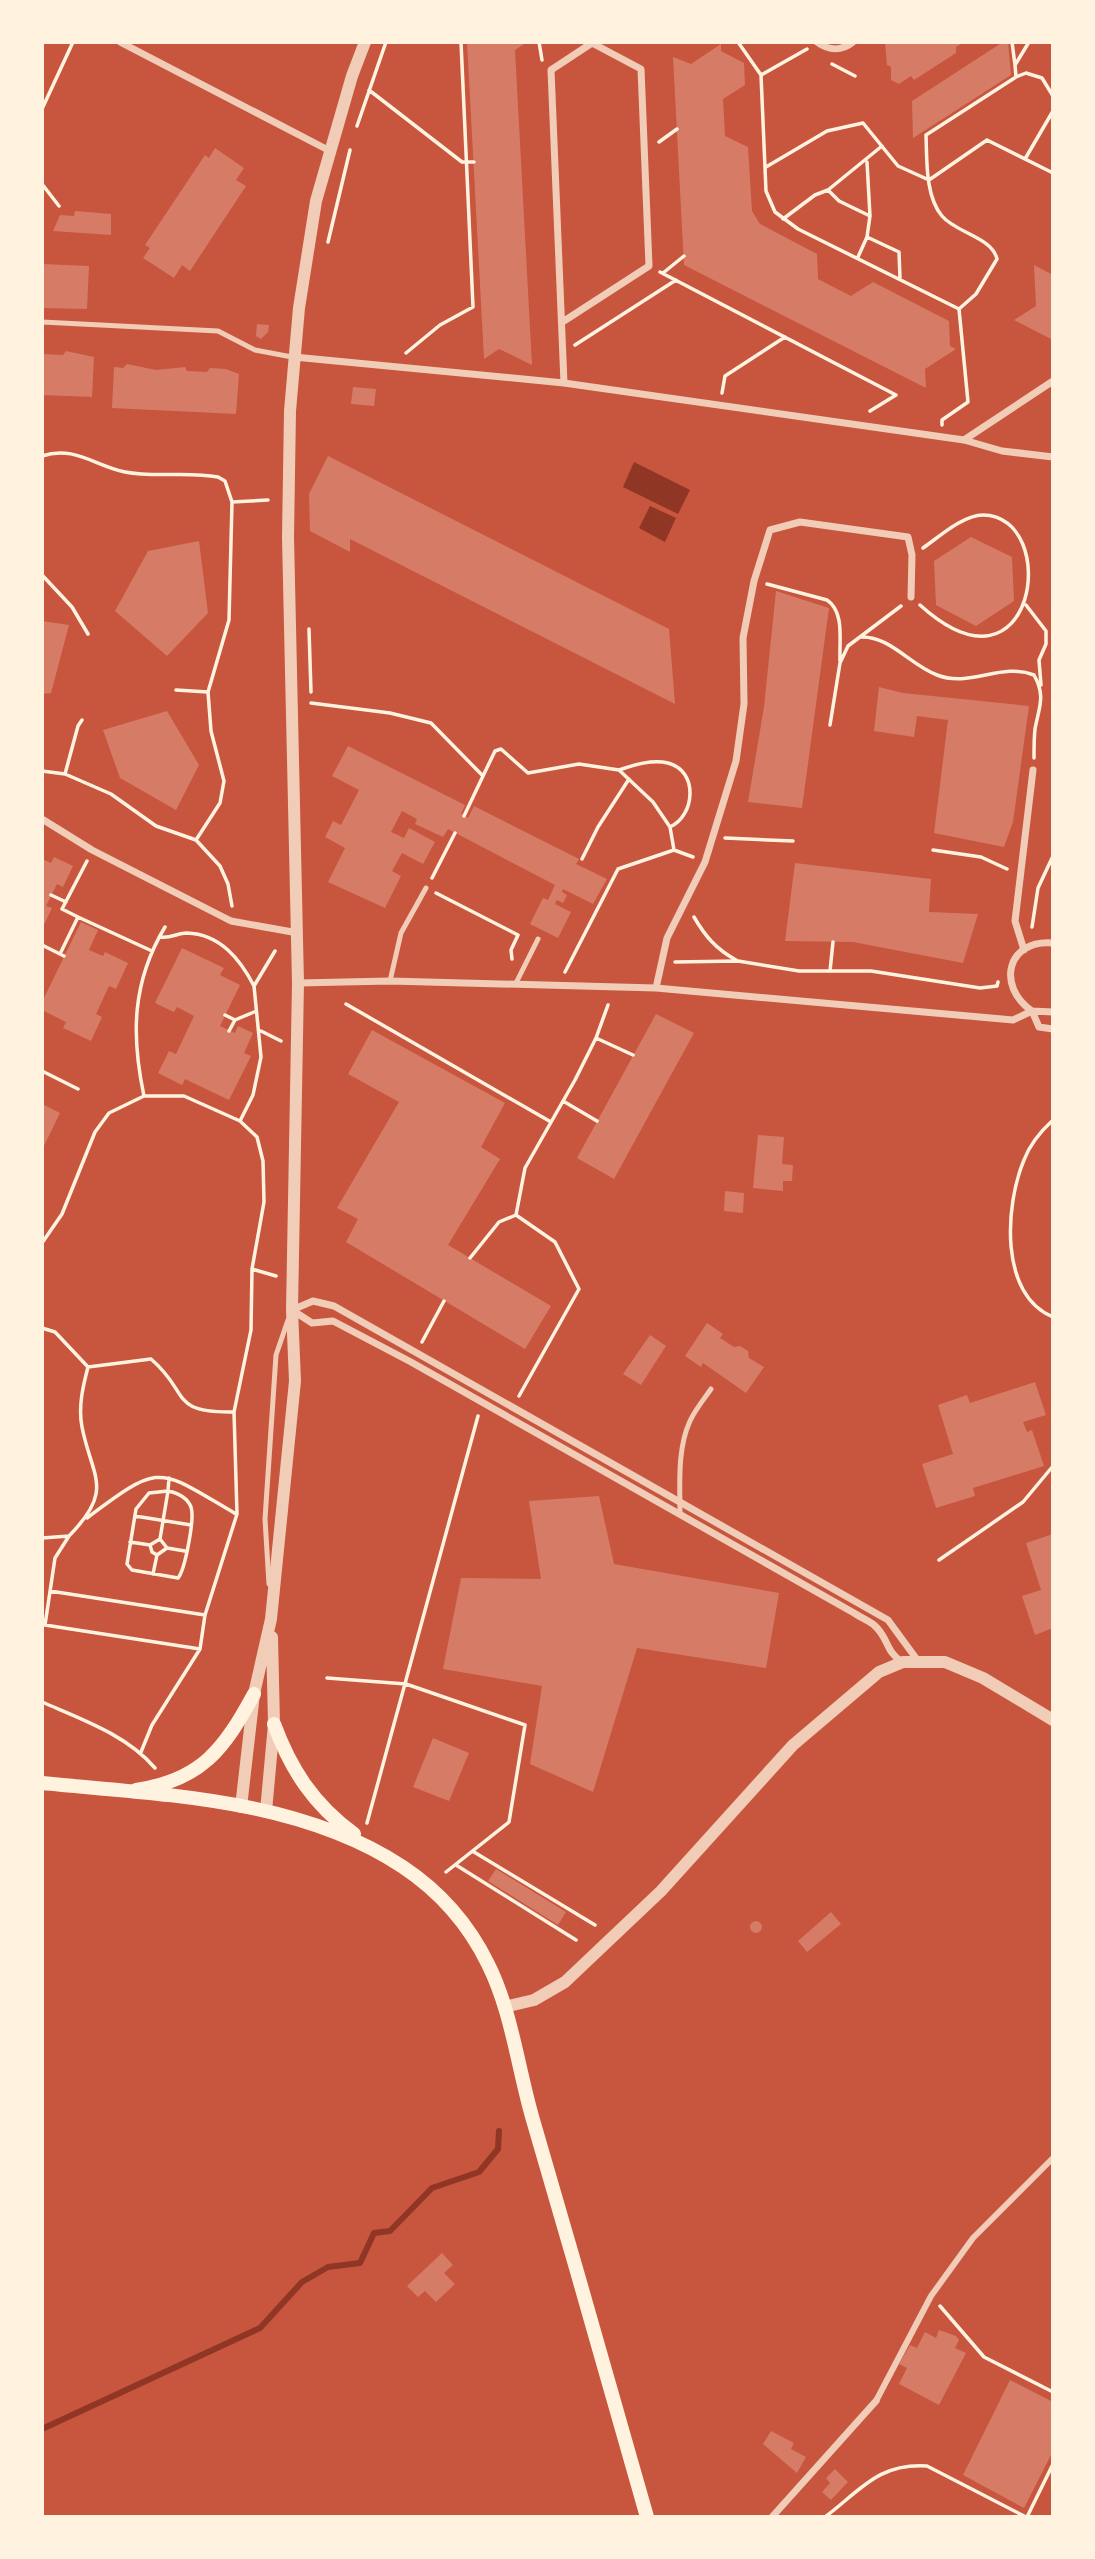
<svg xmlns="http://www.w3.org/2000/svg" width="1095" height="2559" viewBox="0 0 1095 2559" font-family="Georgia,serif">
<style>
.water{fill:#8f3625}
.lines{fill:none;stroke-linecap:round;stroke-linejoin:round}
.stream{stroke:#8f3625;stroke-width:6}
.building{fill:#d67c66}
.path{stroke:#fff3e0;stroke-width:3.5}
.service{stroke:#f1ccb7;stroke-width:5}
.pedestrian{stroke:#f1ccb7;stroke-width:6}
.minor{stroke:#f1ccb7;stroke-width:7}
.tertiary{stroke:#f1ccb7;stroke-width:12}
.secondary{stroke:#fff3e0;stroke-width:14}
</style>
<rect width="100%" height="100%" fill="#c8553d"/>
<path class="water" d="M 634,462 L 690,490 L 678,514 L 623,487 Z
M 650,506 L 676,518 L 665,542 L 639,528 Z"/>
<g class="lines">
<path class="stream" d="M 42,2429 L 260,2328 L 302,2282 L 328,2267 L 360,2263 L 374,2233 L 390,2231 L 432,2188 L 479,2172 L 498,2149 L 499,2131"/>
</g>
<path class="building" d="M 467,42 L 527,42 L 515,50 L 532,365 L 499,349 L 484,359 Z
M 885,42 L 964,42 L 956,47 L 956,53 L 914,80 L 911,76 L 899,84 L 891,80 L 891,67 L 887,65 Z
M 1003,42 L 1008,42 L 1011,75 L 913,138 L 912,101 Z
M 721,44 L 721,51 L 744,63 L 745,85 L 723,99 L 725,136 L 748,147 L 752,211 L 760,224 L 817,254 L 818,279 L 851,296 L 873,282 L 949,321 L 950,346 L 956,349 L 925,369 L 926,388 L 684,265 L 673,57 L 691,64 Z
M 215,148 L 244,168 L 236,180 L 246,186 L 190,271 L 182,265 L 174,278 L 143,258 L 150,248 L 145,245 L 205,155 L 209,158 Z
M 75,211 L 111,214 L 111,235 L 53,231 L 60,215 L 74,216 Z
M 42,264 L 89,266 L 87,309 L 42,308 Z
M 1034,265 L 1053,275 L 1053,340 L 1014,320 L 1036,306 Z
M 257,324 L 269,325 L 268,332 L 261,339 L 256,336 Z
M 66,351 L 94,357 L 92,397 L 42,395 L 42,354 L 63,355 Z
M 127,364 L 156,370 L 185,367 L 187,371 L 207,372 L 210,368 L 226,369 L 239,374 L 236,414 L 112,408 L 114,367 L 123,368 Z
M 353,387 L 376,389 L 374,406 L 351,404 Z
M 328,456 L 669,629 L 675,704 L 350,539 L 350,552 L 310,531 L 309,494 Z
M 971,537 L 1012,557 L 1014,601 L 976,626 L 936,605 L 934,561 Z
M 199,541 L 208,613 L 167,656 L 115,611 L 148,551 Z
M 776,591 L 829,608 L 802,808 L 748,802 L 764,707 Z
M 42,621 L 69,625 L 51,693 L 42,694 Z
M 879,687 L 903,693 L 1029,706 L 1013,822 L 1004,847 L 934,833 L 948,720 L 917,716 L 914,737 L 874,731 Z
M 167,711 L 199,765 L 176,810 L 120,778 L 103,730 Z
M 348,746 L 465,805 L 461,814 L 468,818 L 474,806 L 579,859 L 576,864 L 607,879 L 593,904 L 563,889 L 562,892 L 567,895 L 563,903 L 557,900 L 555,904 L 571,912 L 558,938 L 530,924 L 543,898 L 548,900 L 555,885 L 448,829 L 443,837 L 415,824 L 417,819 L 402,811 L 391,832 L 404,838 L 409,828 L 435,842 L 423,864 L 402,853 L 392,871 L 401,876 L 385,908 L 328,882 L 345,848 L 325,837 L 333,821 L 341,825 L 359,790 L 332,776 Z
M 54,857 L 73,866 L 63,887 L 57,884 L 46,906 L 52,908 L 42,929 L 42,859 L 51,863 Z
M 795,863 L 931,879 L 929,912 L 978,914 L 963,963 L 853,942 L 785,941 Z
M 81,922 L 98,930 L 89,950 L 103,956 L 105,952 L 128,963 L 116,989 L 109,986 L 96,1014 L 102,1017 L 91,1041 L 63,1028 L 66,1022 L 42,1010 L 42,1002 Z
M 182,948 L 224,968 L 220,975 L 240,985 L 220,1026 L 235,1033 L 238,1026 L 253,1033 L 244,1053 L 251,1056 L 229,1100 L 185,1079 L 182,1085 L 158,1073 L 169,1051 L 176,1054 L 194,1016 L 177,1007 L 174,1012 L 155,1003 Z
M 656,1014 L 694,1033 L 614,1179 L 577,1158 Z
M 372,1030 L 505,1103 L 481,1147 L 500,1159 L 448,1245 L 551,1306 L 525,1349 L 346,1242 L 358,1219 L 337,1208 L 399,1102 L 348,1074 Z
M 42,1104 L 60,1113 L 42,1150 Z
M 758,1135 L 784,1137 L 782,1164 L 793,1165 L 792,1181 L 783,1181 L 783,1191 L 753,1188 Z
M 725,1191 L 744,1193 L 743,1213 L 724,1211 Z
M 707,1323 L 723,1334 L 720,1338 L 734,1347 L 740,1346 L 748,1351 L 749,1358 L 764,1367 L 746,1393 L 703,1363 L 701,1367 L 685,1356 Z
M 650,1335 L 666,1346 L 641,1385 L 623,1374 Z
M 1035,1382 L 1046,1415 L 1023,1422 L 1027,1432 L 1032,1430 L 1044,1466 L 973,1488 L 975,1496 L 936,1508 L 922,1464 L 953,1454 L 938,1405 L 967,1395 L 970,1403 Z
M 599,1496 L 614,1564 L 779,1593 L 766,1668 L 637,1648 L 593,1792 L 530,1764 L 542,1686 L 443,1669 L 461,1578 L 541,1579 L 529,1501 Z
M 1053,1534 L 1053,1628 L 1035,1635 L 1022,1596 L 1041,1590 L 1026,1543 Z
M 433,1738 L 469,1753 L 449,1801 L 413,1787 Z
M 496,1869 L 566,1912 L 558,1925 L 488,1881 Z
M 831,1912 L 841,1924 L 807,1952 L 798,1941 Z
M750 1927a6 6 0 1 1 12 0a6 6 0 1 1-12 0Z
M 442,2253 L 453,2265 L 444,2273 L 455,2284 L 436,2302 L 425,2291 L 418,2297 L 407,2286 Z
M 939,2330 L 956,2336 L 959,2340 L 955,2348 L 966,2353 L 939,2405 L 899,2384 L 907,2368 L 899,2364 L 910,2345 L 917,2348 L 925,2332 L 936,2338 Z
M 1010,2380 L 1053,2402 L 1053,2451 L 1024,2508 L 963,2475 Z
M 771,2431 L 794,2443 L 791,2449 L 806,2457 L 797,2473 L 763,2444 Z
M 835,2469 L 848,2482 L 831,2500 L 822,2492 L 830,2483 L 826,2478 Z"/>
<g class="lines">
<path class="path" d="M 539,42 L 542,60
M 738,42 L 761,75
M 1012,42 L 1015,65
M 807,49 L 761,75 L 766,191 L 775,212 L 798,229 L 959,309 L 968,402 L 942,420 L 942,425
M 832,64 L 855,76
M 1016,77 L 1026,73 L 1042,78 L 1053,96
M 369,90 L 462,162 L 474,162
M 42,109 L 73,42
M 357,126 L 386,42
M 659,142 L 677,129
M 1025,159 L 1053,111
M 867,162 L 870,216
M 766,167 L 827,131 L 863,123 L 898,166 L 929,180 L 987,140 L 1053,173
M 42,184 L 59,206
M 828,190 L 839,201 L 870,216 L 867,237 L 858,257
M 783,219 L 815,195 L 828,190 L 882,146
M 867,237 L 899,252 L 900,278
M 328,242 L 350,150
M 660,272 L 896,395 L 870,411
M 663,273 L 684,256
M 959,309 L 976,294 L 997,259 C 992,237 956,233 942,216 C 925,196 927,159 926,135 L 1016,77 L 1015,65 L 1029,42
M 575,345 L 676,280
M 406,353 L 440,325 L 473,307 L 461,42
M 722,393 L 725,376 L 785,337
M 42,456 C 74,445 95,466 125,472 C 156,478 187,471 218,477 L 225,481 L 232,502 L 268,500
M 42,575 L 72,607 L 88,634
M 767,584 L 827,600 C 845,612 839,641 840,661
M 920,605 C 1036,710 1062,516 983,515 C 963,515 939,537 923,548
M 1026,605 L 1046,631 L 1046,644 L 1039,660 L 1041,685
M 309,629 L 311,692
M 861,637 C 890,636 910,665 937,675 C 970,688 1001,662 1034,675 C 1046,696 1039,707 1035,729 C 1034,738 1034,748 1034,758
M 176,690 L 208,692
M 311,703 L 390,713 L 431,723 L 483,776 L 495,751 L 501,749 L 528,773 L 579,764 L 619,770 L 653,802 L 670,827 L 674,850
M 830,725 L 840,663 L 848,646 L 901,606
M 619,770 C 634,765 652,759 668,763 C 699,771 695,816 670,827
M 42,771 L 65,774 L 111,794 L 156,826 L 196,840 L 220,866 L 228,884 L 232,906
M 65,774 L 78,726 L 82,720
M 464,816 L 483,776
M 725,838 L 793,841
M 196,840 L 220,803 L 224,781 L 211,731 L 208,692 L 229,620 L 232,502
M 933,850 L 981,857 L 1007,869
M 582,859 L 598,827 L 629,779
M 432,878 L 455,833
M 436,893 L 518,935 L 511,950 L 512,959
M 51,895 L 66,902
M 78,917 L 152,951
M 694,917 C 705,936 716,949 736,960
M 1032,927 L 1038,888 L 1053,856
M 160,937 C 170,939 177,933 187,933 C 220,934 240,959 254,986
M 42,945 L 64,956
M 60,954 L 78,917 L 62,909 L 87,861
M 675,962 L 738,961 L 799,971 L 871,971 L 980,988 L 997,986 L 998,982
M 830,971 L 833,942
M 565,972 L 618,869 L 674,850 L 693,857
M 346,1004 L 551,1122
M 225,1015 L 235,1020
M 229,1031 L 235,1020 L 254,1012
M 261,1031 L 281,1041
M 596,1038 L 633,1055
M 42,1071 L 78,1089
M 144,1096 C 131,1035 132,982 165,927
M 563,1101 L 597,1121
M 1053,1120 C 1041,1131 1030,1144 1024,1160 C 1005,1205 999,1295 1053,1317
M 240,1121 L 253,1095 L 261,1057 L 254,986 L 275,951
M 516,1215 L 525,1168 L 575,1080 L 596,1038 L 608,1005
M 42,1243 L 62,1214 L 95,1132 L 109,1113 L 144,1096 L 184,1096 L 240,1121 L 257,1137 L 263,1161 L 264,1202 L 252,1269 L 251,1330 L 234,1412 L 237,1514 L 205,1615 L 200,1649 L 152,1725 L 141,1752
M 470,1258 L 499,1222 L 516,1215 L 555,1242 L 579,1289 L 519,1396
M 252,1269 L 276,1276
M 42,1328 L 55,1332 L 88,1367
M 422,1342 L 444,1301
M 88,1367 L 151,1359 C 191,1393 168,1413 234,1412
M 135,1516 L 191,1525
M 87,1518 C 163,1461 157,1468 236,1514
M 69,1536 L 55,1558 L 45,1625 L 200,1649
M 42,1538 L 69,1536 C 115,1489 92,1478 82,1427 C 78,1407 83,1386 88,1367
M 160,1539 L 168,1491 C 178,1493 187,1497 191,1507 C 195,1518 185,1570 178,1578 L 132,1570 L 127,1564 L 136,1509 L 149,1493 L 168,1491 L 169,1478
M 130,1542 L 150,1545
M 167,1548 L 185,1551
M 939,1560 L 1023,1502 L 1053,1466
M 153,1574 L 157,1555 L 152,1552 L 150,1545 L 160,1539 L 167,1548 L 157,1555
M 50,1591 L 205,1615
M 327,1678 L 406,1684 L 525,1725 L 509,1822 L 446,1872
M 42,1702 C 81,1719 127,1735 155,1768
M 367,1823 L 478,1416
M 474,1852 L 595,1925
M 456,1865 L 576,1940
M 940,2306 L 984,2357 L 1053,2392
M 825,2517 C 861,2490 878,2463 927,2466 L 1026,2517
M 1027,2517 L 1053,2464"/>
<path class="service" d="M 42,322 L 218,331 L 255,350 L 292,357
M 390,981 L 401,933 L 426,888
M 516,983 L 538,939
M 680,1514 C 680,1485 677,1449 690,1421 C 695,1410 704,1399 711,1389
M 269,1584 L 265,1519 L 276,1355 L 288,1320"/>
<path class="pedestrian" d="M 876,2401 L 931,2296 L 973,2238 L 1053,2158"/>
<path class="minor" d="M 120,42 L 330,151
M 817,42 C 829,51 842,51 853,42
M 564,321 L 649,266 L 641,69 L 592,43 L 551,70 L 564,383
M 294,357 L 564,383 L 964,440 L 1002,451 L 1053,457
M 964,440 L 1053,381
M 42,819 L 92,850 L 231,921 L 298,933
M 1053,943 C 1007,939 996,986 1032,1011 L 1053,1012
M 1024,950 L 1015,921 L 1033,770
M 298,983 L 390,981 L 656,988 L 1013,1020 L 1032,1011 L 1039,1027 L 1053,1029
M 656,988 L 667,938 L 705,862 L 736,761 L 744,704 L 743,638 L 754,581 L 770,530 L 800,522 L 908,537 L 912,555 L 911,597
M 292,1310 L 313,1301 L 334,1306 L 888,1620 L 918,1661
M 292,1310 L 312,1323 L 333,1321 L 411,1362 L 854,1613 C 860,1617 869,1621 874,1625 C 889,1638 885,1651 902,1662
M 772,2517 L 876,2401"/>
<path class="tertiary" d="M 241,1807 L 254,1694 L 271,1619 L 295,1381 L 292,1310 L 298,983 L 288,537 L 290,411 L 299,308 L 316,201 L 352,76 L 365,42
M 266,1811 L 274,1724 L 272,1637
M 504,2007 L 534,2000 L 565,1982 L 661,1891 L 793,1745 L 879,1672 L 903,1662 L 945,1662 L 983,1678 L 1053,1720"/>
<path class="secondary" d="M 274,1724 C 291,1770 314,1805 354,1834
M 42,1783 C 163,1795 299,1798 403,1867 C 439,1891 469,1925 488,1964 C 512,2012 518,2069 533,2120 C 572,2252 609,2385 647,2517
M 136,1790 C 202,1780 224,1749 254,1694"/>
</g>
<rect width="1095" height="2559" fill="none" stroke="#fff3e0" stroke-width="88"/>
</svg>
